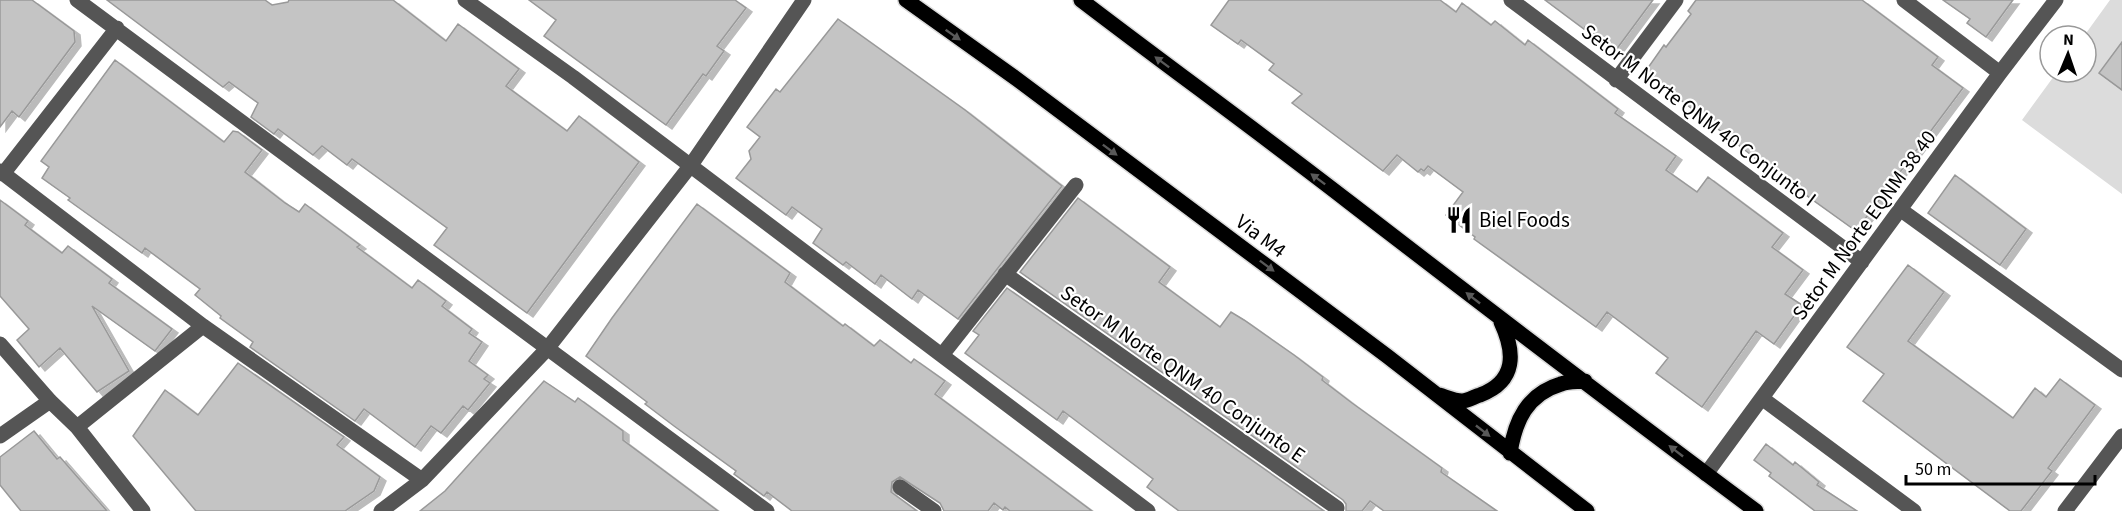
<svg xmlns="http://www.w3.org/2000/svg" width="2122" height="511" viewBox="0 0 2122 511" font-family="'Source Sans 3',sans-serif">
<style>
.green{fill:#dcdcdc}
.building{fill:#c4c4c4;stroke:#999;stroke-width:1.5;filter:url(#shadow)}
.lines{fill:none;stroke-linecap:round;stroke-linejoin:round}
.major-casing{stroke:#dbdbdb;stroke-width:18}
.minor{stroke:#555;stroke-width:15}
.major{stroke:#000;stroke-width:15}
.oneway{fill:#595959}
.labels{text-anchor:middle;stroke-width:4.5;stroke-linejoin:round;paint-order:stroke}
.street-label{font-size:21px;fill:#000;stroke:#fff}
.poi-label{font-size:21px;fill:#000;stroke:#fff;text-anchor:start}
</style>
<defs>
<filter id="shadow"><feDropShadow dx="6" dy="4" stdDeviation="0" flood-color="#0004"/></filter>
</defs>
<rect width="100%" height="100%" fill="#fff"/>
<path class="green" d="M 2110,0 L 2122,0 L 2122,194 L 2022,120 L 2057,72 L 2086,72 L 2086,36 L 2084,36 Z"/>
<path class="building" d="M 0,0 L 32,0 L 74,31 L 75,42 L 19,117 L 12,111 L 0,127 Z
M 107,0 L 265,0 L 272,5 L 288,2 L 289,0 L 393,0 L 446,41 L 458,24 L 519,69 L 506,86 L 567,131 L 579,116 L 639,162 L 527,313 L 434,245 L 447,228 L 352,159 L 347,165 L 322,146 L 313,155 L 278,129 L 274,134 L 251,117 L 258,103 L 229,82 L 223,87 Z
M 529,0 L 735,0 L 746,8 L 717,46 L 724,51 L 706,76 L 703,74 L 666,125 L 544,36 L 556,20 Z
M 1229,0 L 1440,0 L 1456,12 L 1462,3 L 1491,25 L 1495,21 L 1525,45 L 1528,40 L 1618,109 L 1615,113 L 1676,156 L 1666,170 L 1697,192 L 1708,177 L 1783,233 L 1772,247 L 1803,270 L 1785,294 L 1802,305 L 1774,344 L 1756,331 L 1702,407 L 1656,373 L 1668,358 L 1607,312 L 1596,327 L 1474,239 L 1475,237 L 1446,215 L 1463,192 L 1428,166 L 1424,171 L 1421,169 L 1418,172 L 1397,155 L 1383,171 L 1292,103 L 1302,94 L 1269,70 L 1274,64 L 1241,40 L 1238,44 L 1211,25 Z
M 1545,0 L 1653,0 L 1616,50 L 1585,27 L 1584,29 Z
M 1696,0 L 1862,0 L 1938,57 L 1932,65 L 1963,88 L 1856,231 L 1764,165 L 1645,72 L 1664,45 L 1666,47 L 1691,14 L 1688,11 Z
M 1943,0 L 2013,0 L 1986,37 L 1967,23 L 1970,19 Z
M 838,19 L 965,110 L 1062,186 L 958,319 L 918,290 L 912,299 L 881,275 L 875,284 L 846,262 L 843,265 L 813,243 L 822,229 L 792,207 L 786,215 L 736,178 L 751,159 L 749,151 L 760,137 L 747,127 L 776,89 L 780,92 Z
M 2122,42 L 2122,90 L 2099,73 Z
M 115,60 L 224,142 L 233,131 L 238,132 L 262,150 L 245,172 L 285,203 L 299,212 L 305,204 L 360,245 L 357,247 L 412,288 L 418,280 L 446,301 L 442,306 L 472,329 L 469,333 L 482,342 L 469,361 L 488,375 L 484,379 L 490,383 L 468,410 L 463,406 L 441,433 L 431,426 L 415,447 L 364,409 L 355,421 L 250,347 L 253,342 L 220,318 L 221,316 L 195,295 L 200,289 L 145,248 L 142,253 L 68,200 L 70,198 L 42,178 L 49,167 L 41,161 Z
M 1955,175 L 2026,229 L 2000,265 L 1928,213 Z
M 1078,198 L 1170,267 L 1159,282 L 1201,313 L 1220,327 L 1231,312 L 1244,320 L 1294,355 L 1323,377 L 1322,380 L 1352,403 L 1442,468 L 1441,472 L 1497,511 L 1384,511 L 1370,501 L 1362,511 L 1346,511 L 1346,504 L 1343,500 L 1020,272 Z
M 0,200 L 28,221 L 25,225 L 62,253 L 68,246 L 112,279 L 109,283 L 172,329 L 155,351 L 92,306 L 129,371 L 97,392 L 60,348 L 39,367 L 17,340 L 29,329 L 0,296 Z
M 697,204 L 790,273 L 785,282 L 843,326 L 845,324 L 874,346 L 880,340 L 911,363 L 914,359 L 945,381 L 935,394 L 1092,511 L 1010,511 L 1005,507 L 1003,510 L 994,503 L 988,511 L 944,511 L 940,503 L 900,477 L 892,482 L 891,492 L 917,511 L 792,511 L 767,492 L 764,496 L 734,474 L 736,471 L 674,426 L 645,404 L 647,402 L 586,356 L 612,318 Z
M 1908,265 L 1944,292 L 1908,341 L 2013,418 L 2035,388 L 2046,397 L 2060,379 L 2095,405 L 2048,468 L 2052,471 L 2021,511 L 2010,511 L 1863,401 L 1884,374 L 1847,347 Z
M 1007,288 L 1324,511 L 1179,511 L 1147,487 L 1153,479 L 1063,411 L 1057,420 L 965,353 L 979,335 L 973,331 Z
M 238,363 L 344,437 L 337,445 L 380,477 L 374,491 L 345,511 L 196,511 L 133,436 L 165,390 L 198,415 Z
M 544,381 L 575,402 L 578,398 L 623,431 L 623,440 L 718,511 L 420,511 L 445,491 Z
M 34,431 L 57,459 L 60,457 L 107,511 L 21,511 L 0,485 L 0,457 Z
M 1766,444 L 1793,465 L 1795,462 L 1819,482 L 1817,485 L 1857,511 L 1815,511 L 1769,476 L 1771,473 L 1754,460 Z"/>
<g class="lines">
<defs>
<path id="major" d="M 906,0 L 1018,80 L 1387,356 L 1587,511
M 1081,0 C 1170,68 1260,133 1349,202 C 1484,306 1619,409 1756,511
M 1439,395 C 1446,397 1455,401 1462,401 C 1468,401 1475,396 1480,395 C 1517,381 1515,352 1501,322
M 1510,453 C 1515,421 1527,394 1561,384 C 1568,381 1578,382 1585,381"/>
</defs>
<use href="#major" class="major-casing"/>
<path class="minor" d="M 77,0 L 767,511
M 465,0 L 573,77 L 1148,511
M 1511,0 L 1862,262
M 1904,0 L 2000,73
M 1616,80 L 1676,0
M 0,171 L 203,326 L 422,480
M 3,174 L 117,28
M 1901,210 L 2122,370
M 1005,274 L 1337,508
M 0,344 L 50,401 L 77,427 L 143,511
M 942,355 L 1076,185
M 1763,399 L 1914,511
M 77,427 L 203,326
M 0,436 L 50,401
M 1706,474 L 2000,73 L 2056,0
M 900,487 L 934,511
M 381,511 L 422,480 L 547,349 L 691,165 L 804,0
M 2065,511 L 2122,436"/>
<use href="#major" class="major"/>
</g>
<defs><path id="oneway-solid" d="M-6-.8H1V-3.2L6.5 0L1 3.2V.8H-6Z" transform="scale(1.5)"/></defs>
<g class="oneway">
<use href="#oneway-solid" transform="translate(953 35) rotate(35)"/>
<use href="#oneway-solid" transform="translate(1162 62) rotate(-143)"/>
<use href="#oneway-solid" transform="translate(1110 150) rotate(37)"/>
<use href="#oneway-solid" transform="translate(1318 179) rotate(-143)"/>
<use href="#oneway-solid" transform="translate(1267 266) rotate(37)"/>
<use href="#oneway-solid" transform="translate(1473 298) rotate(-142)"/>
<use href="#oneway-solid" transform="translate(1483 431) rotate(38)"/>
<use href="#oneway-solid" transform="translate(1676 451) rotate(-142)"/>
</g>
<defs>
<symbol id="restaurant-bare" viewBox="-9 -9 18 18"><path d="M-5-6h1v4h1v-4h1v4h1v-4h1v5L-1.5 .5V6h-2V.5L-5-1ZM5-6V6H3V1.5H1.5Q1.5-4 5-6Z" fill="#000" stroke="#fff" stroke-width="2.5" paint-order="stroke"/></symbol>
</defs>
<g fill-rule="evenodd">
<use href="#restaurant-bare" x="1440" y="201" width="38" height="38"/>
</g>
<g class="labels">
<g class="street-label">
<text transform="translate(1699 115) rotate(37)" y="7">Setor M Norte QNM 40 Conjunto I</text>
<text transform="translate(1864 225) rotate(-54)" y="7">Setor M Norte EQNM 38 40</text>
<text transform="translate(1261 236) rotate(37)" y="7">Via M4</text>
<text transform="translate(1183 374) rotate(35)" y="7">Setor M Norte QNM 40 Conjunto E</text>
</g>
<g class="poi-label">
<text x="1479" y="227">Biel Foods</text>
</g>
</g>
<g transform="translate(2068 54) rotate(2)"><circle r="28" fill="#ffffff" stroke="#999999" stroke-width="1.5"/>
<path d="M0-4.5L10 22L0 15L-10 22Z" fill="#000000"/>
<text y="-9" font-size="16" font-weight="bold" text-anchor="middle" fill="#000000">N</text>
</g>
<path d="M1906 475v9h189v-9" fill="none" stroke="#000000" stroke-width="3"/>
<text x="1915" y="475" font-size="18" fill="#000000" stroke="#ffffff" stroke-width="4.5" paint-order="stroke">50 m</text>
</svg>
